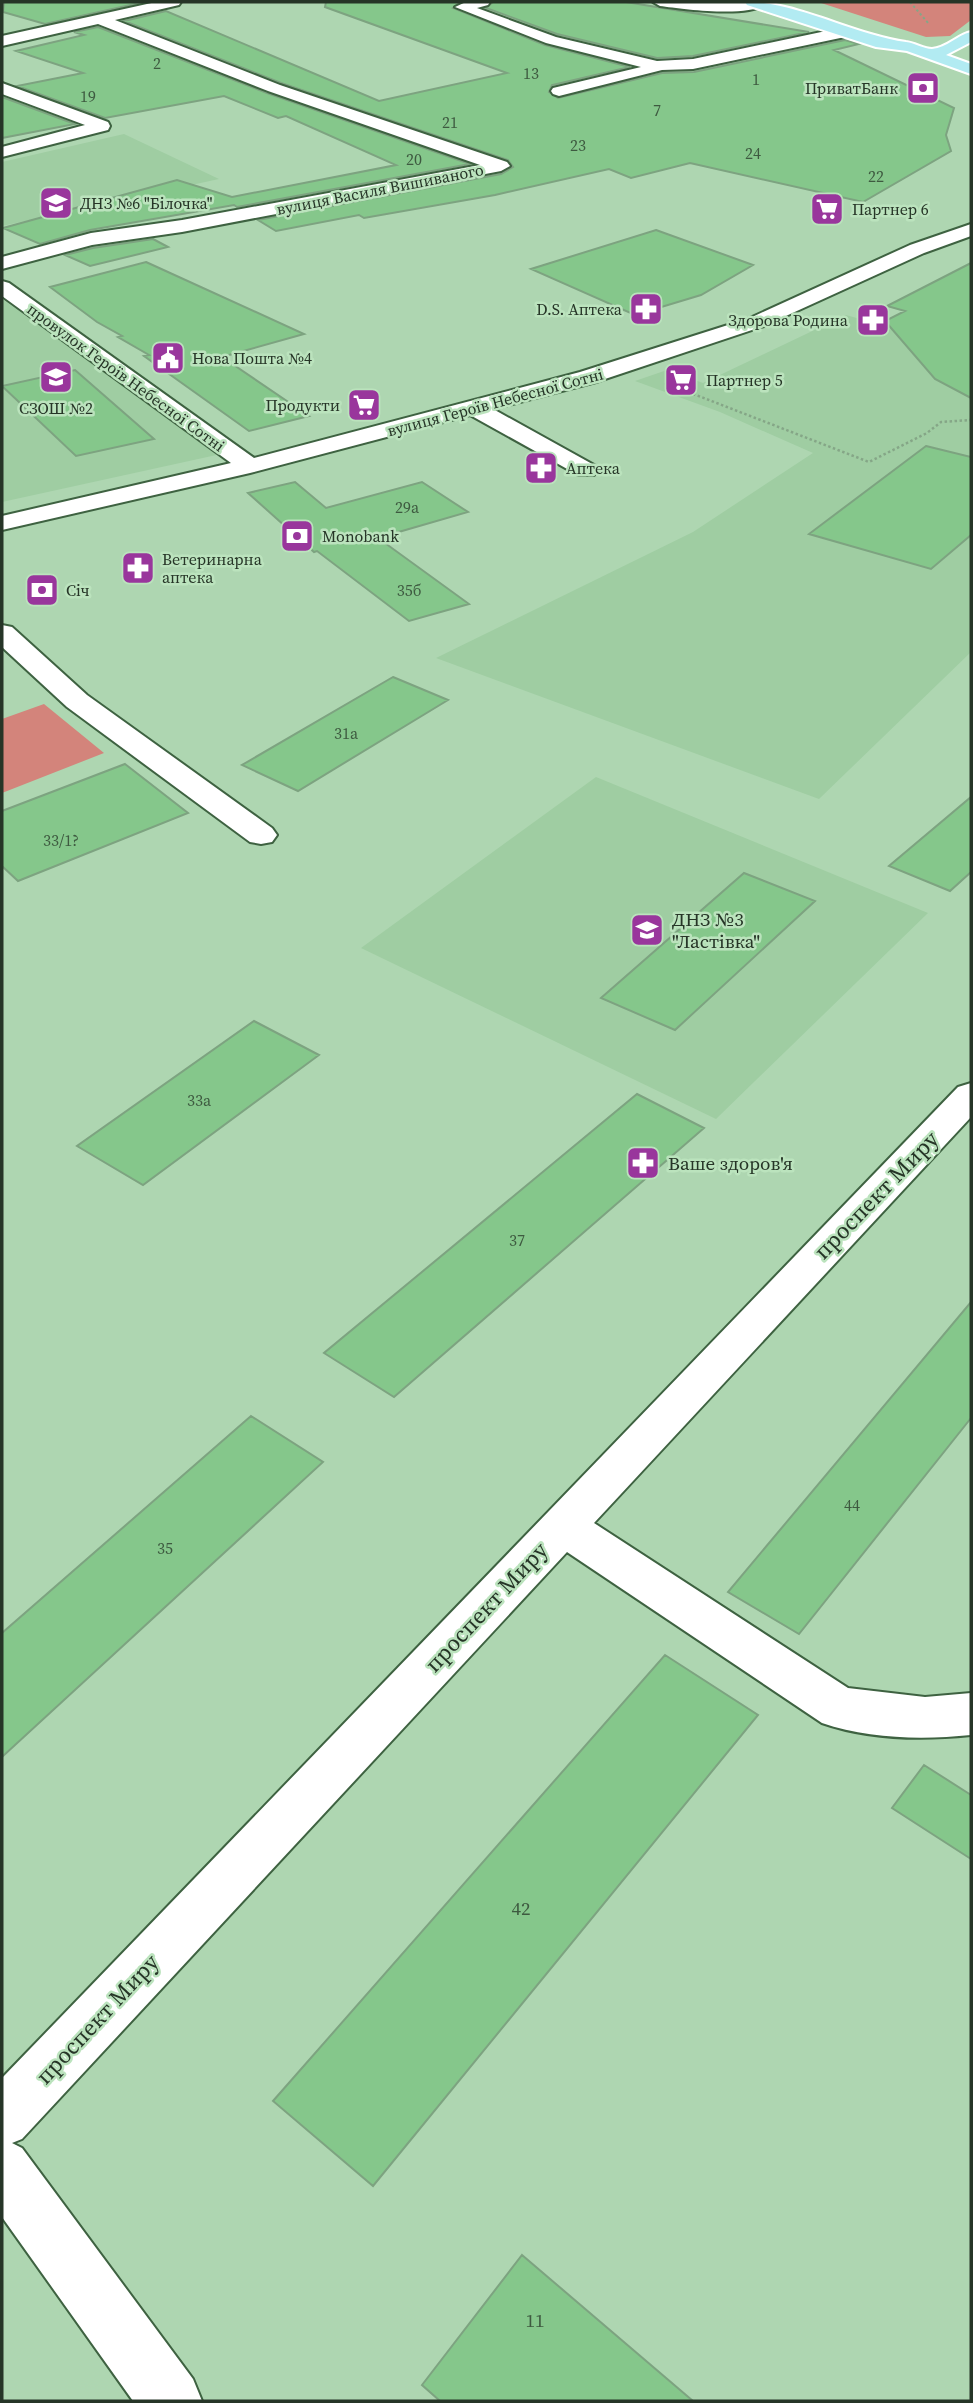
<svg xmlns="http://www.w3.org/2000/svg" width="973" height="2403" viewBox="0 0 973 2403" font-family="'Source Serif 4',serif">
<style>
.built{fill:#9fcda2}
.green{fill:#d3847b}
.building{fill:#85c78b;stroke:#7da380;stroke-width:2}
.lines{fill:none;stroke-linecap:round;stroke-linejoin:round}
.minor-casing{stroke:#3e6241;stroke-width:4}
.major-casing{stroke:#fff;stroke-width:4}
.path-far1{stroke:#85a687;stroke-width:2;stroke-dasharray:2.5 2.5;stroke-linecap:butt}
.path{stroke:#85a687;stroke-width:2.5;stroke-dasharray:2.5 2.5;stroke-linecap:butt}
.minor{fill:#fff;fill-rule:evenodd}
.major{fill:#b2ebf2;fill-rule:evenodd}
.labels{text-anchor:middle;stroke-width:5;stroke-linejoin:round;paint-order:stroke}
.number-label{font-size:16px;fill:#3e5a40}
.far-poi-label{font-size:16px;fill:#263527;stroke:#bbe3bd;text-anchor:start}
.far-street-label{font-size:16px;fill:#263527;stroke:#bbe3bd}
.poi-label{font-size:19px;fill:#263527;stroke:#bbe3bd;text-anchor:start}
.near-number-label{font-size:19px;fill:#3e5a40}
.near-street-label{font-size:23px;fill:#263527;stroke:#bbe3bd}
</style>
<rect width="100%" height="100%" fill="#aed6b1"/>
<path class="built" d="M 124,134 L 219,179 L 2,226 L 2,162 Z
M 2,299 L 221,454 L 2,502 Z
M 971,313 L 971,652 L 819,799 L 436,658 L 693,532 L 813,453 L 720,412 L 635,381 L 667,370 L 703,383 L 846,315 L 899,330 L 920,319 Z
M 596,777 L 928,913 L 716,1119 L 361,948 Z"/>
<path class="green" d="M 818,2 L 971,2 L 971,20 L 950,36 L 926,37 Z
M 44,704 L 104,753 L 2,793 L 2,719 Z"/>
<path class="building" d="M 4,2 L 144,2 L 45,24 L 3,12 Z
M 326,2 L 460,2 L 453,8 L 545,45 L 630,67 L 552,85 L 549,92 L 558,98 L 662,73 L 694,72 L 845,40 L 859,44 L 834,50 L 954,108 L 946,135 L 951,151 L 863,202 L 690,163 L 631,178 L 609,169 L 495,195 L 364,218 L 359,215 L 276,231 L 258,220 L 501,174 L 513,167 L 508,160 L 281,83 L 124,21 L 166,11 L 379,101 L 507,73 L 325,7 Z
M 493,2 L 626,2 L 809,32 L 693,56 L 657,58 L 557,34 L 486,8 Z
M 98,27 L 267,93 L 470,164 L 237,207 L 234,205 L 90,230 L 40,244 L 3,228 L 177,180 L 232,197 L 396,165 L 286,116 L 278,118 L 224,96 L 105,118 L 17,86 L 83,73 L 16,51 L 84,35 L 74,32 Z
M 2,97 L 75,124 L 2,138 Z
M 656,230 L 753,265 L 701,295 L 635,315 L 531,269 Z
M 153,239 L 168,247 L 90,266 L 65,255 L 93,248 Z
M 146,262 L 304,334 L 222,357 L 309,416 L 249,431 L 144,356 L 149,355 L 118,337 L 122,336 L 97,322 L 50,287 Z
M 971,263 L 971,398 L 935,379 L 885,321 L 905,311 L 887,306 Z
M 75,370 L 154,439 L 76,456 L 2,386 Z
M 926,446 L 971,457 L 971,535 L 931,569 L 809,534 Z
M 295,482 L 326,508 L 422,482 L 468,512 L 378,538 L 469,604 L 409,621 L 317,551 L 314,552 L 248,493 Z
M 393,677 L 448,700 L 298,791 L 242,765 Z
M 125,764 L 188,813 L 18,881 L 2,866 L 2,811 Z
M 971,797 L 971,872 L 950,891 L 889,866 Z
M 744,873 L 815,901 L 675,1030 L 601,998 Z
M 254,1021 L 319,1055 L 143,1185 L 77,1146 Z
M 637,1094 L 704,1128 L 394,1397 L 324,1353 Z
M 971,1302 L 971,1418 L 799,1634 L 728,1592 Z
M 251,1416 L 323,1462 L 2,1757 L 2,1633 Z
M 665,1655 L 758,1715 L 373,2186 L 273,2101 Z
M 924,1765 L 971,1795 L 971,1859 L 892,1808 Z
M 522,2255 L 693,2401 L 440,2401 L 422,2385 Z"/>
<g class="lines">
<defs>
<path id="minor" d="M 156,2 L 181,2 L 179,5 L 115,20 L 280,85 L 507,162 L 510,166 L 501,171 L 182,232 L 92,245 L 2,269 L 2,257 L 91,233 L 182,220 L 480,165 L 268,91 L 98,24 L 2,46 L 2,36 Z
M 466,2 L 490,2 L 488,5 L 477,8 L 556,37 L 657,61 L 693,59 L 845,27 L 853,32 L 845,37 L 693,69 L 662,70 L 559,96 L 553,94 L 551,91 L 553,88 L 641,67 L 546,43 L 455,7 Z
M 653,2 L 764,2 L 765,4 C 749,18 682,9 660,6 Z
M 2,83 L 108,122 L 110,126 L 108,130 L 2,157 L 2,147 L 85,125 L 2,94 Z
M 971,224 L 971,236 L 924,253 L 764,326 L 596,382 L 493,409 L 594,465 L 598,470 L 594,475 L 578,475 L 470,415 L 250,473 L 2,530 L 2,516 L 231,463 L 2,296 L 2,281 L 9,283 L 254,458 L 580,372 L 750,318 L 910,245 Z
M 2,625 L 12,627 L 87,695 L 272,828 L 277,835 L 272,842 L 261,844 L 250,842 L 67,707 L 2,647 Z
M 971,1083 L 971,1117 L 594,1523 L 848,1688 L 925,1697 L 971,1693 L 971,1735 C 923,1740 868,1739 822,1723 L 567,1552 L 22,2139 L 12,2143 L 22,2148 L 193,2379 L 202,2401 L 133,2401 L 2,2217 L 2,2078 L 958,1087 Z"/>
<path id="major" d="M 745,2 C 792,0 855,35 906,42 C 915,43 924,49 932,49 C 947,48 957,35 971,32 L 971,42 L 946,55 L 971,64 L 971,74 L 907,51 L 876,47 L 747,5 Z"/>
</defs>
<use href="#minor" class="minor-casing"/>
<use href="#major" class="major-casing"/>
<path class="path-far1" d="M 910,2 L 929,24"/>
<path class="path" d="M 665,383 L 869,462 L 927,433 L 941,422 L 971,420"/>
<use href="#minor" class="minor"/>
<use href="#major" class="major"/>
</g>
<defs>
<symbol id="bank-square" viewBox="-11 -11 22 22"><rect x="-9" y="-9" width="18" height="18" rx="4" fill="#99369c" stroke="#bbe3bd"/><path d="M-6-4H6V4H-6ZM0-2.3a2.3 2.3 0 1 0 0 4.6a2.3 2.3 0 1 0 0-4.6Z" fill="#fff"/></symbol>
<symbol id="school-square" viewBox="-11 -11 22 22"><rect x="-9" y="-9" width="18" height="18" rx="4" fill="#99369c" stroke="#bbe3bd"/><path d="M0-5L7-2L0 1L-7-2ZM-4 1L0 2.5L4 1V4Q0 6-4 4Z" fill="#fff"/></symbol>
<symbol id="supermarket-square" viewBox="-11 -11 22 22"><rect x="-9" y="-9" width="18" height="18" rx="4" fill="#99369c" stroke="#bbe3bd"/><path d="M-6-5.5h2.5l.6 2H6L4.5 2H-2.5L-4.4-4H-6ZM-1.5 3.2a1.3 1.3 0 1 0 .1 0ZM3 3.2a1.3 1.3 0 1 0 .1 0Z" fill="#fff"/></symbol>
<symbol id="pharmacy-square" viewBox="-11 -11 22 22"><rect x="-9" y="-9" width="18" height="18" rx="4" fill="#99369c" stroke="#bbe3bd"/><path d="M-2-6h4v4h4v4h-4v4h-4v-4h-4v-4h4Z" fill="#fff"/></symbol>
<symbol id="civic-square" viewBox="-11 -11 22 22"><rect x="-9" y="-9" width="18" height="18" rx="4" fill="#99369c" stroke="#bbe3bd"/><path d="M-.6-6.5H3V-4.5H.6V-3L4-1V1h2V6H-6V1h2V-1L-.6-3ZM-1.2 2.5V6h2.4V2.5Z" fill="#fff"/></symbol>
</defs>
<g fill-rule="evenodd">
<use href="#bank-square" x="904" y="69" width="38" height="38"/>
<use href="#school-square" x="37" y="184" width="38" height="38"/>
<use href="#supermarket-square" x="808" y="190" width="38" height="38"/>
<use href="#pharmacy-square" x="627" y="290" width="38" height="38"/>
<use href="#pharmacy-square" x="854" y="301" width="38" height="38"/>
<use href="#civic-square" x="149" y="339" width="38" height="38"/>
<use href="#school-square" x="37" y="358" width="38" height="38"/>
<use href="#supermarket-square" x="662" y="361" width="38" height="38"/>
<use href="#supermarket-square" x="345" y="386" width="38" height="38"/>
<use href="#pharmacy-square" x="522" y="449" width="38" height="38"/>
<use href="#bank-square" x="278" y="517" width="38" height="38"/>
<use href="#pharmacy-square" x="119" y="549" width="38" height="38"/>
<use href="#bank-square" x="23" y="571" width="38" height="38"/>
<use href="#school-square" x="628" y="911" width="38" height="38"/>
<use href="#pharmacy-square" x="624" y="1144" width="38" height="38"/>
</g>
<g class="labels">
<g class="number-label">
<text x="157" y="69">2</text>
<text x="531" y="79">13</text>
<text x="756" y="85">1</text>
<text x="88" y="102">19</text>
<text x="657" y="116">7</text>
<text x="450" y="128">21</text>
<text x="578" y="151">23</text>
<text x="753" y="159">24</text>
<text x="414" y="165">20</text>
<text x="876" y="182">22</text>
<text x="407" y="513">29а</text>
<text x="409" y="596">35б</text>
<text x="346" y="739">31а</text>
<text x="61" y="846">33/1?</text>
<text x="199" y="1106">33а</text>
<text x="517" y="1246">37</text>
<text x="852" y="1511">44</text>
<text x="165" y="1554">35</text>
</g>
<g class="far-poi-label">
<text x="898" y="94" text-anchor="end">ПриватБанк</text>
<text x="80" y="209">ДНЗ №6 "Білочка"</text>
<text x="852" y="215">Партнер 6</text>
<text x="622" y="315" text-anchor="end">D.S. Аптека</text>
<text x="848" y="326" text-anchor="end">Здорова Родина</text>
<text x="192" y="364">Нова Пошта №4</text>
<text x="706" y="386">Партнер 5</text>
<text x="340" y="411" text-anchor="end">Продукти</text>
<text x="56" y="414" text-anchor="middle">СЗОШ №2</text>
<text x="566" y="474">Аптека</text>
<text x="322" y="542">Monobank</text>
<text x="162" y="565">Ветеринарна<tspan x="162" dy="18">аптека</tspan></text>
<text x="66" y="596">Січ</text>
</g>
<g class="far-street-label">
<text transform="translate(380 189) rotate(-11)" y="6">вулиця Василя Вишиваного</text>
<text transform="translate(126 377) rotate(36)" y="6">провулок Героїв Небесної Сотні</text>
<text transform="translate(495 402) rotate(-15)" y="6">вулиця Героїв Небесної Сотні</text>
</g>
<g class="poi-label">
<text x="672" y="926">ДНЗ №3<tspan x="672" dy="22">"Ластівка"</tspan></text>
<text x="668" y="1170">Ваше здоров'я</text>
</g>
<g class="near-number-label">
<text x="521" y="1915">42</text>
<text x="535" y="2327">11</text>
</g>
<g class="near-street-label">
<text transform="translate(876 1195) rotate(-46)" y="8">проспект Миру</text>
<text transform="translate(486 1607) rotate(-47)" y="8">проспект Миру</text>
<text transform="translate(97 2019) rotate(-47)" y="8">проспект Миру</text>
</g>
</g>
<rect width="973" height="2403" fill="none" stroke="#263527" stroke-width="7"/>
</svg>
